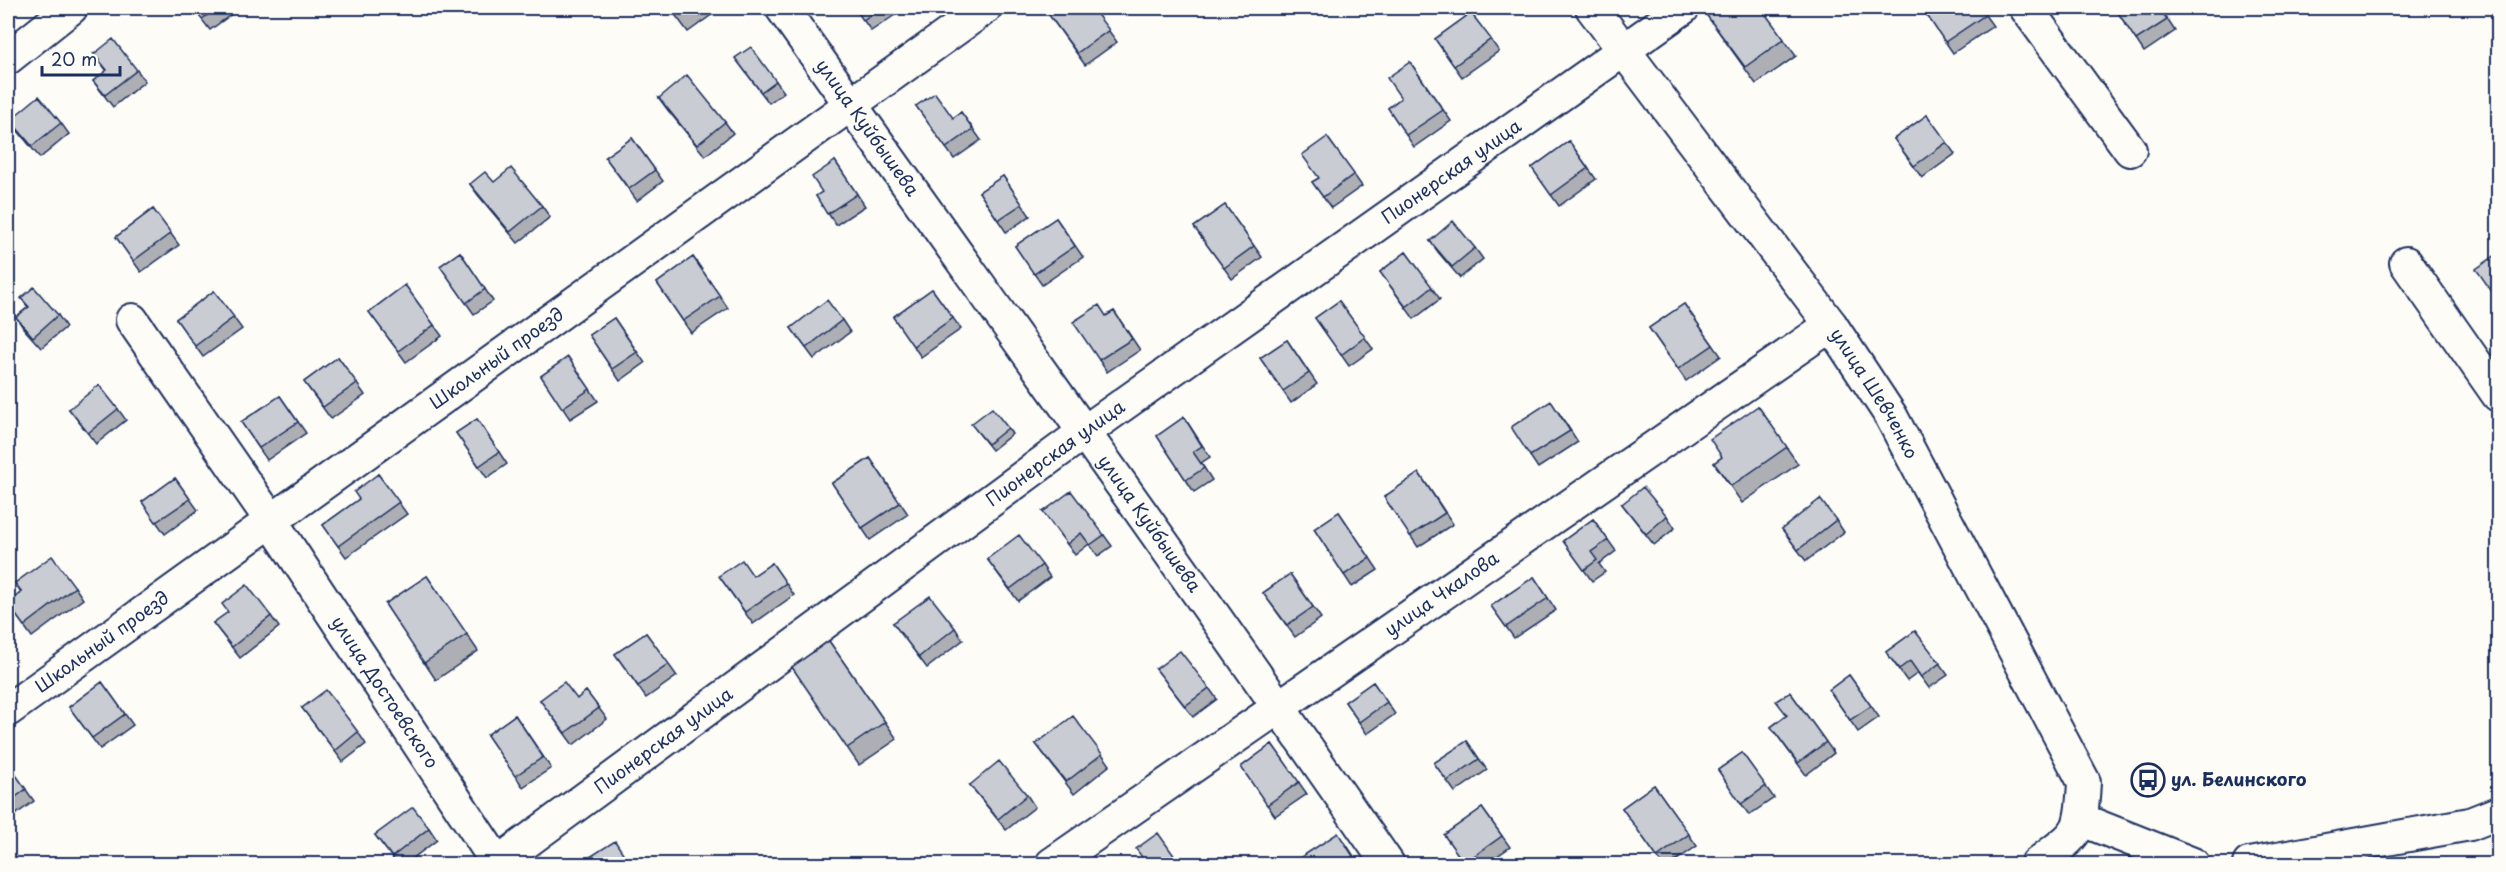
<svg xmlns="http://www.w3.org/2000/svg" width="2506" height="872" viewBox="0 0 2506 872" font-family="'Playpen Sans',sans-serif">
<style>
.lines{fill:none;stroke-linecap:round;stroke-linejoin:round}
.minor-casing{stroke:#1b2f5e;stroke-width:36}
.minor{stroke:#fdfcf7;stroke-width:32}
.wall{fill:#adafb5;stroke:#1b2f5e;stroke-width:1.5}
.building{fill:#c9ccd3;stroke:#1b2f5e;stroke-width:1.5}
.labels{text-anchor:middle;stroke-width:4.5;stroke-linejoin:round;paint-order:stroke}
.street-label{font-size:18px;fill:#1b2f5e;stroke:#fdfcf7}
.poi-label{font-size:18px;font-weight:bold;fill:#1b2f5e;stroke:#fdfcf7;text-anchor:start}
</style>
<rect width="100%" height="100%" fill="#fdfcf7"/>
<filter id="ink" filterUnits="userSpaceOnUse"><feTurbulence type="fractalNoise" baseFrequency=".0167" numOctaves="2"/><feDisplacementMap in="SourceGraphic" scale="12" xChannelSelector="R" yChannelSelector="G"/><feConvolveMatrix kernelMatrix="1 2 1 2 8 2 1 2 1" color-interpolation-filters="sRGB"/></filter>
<g filter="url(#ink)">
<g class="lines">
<defs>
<g id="minor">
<path id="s1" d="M 782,8 C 984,293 1189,576 1388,864"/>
<path id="s2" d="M 1592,8 L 1831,325 L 1891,416 L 2084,782 C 2081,837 2079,831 2037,864"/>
<path d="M 2026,8 L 2130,150"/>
<path d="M 8,58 L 71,8"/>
<path d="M 2406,263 L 2498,395"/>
<path id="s3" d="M 132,320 L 270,519 L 498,864"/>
<path id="s4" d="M 8,710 L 985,8"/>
<path d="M 2082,820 L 2193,864"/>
<path id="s5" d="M 496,864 L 1083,433 L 1683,8"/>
<path id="s6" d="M 1052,864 L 1831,325"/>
<path d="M 2249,864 L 2470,824 L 2498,813"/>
</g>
</defs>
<use href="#minor" class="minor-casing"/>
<use href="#minor" class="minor"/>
</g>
<path class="wall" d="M 193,8 L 240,8 L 210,30 Z
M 670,8 L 721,8 L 688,32 Z
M 855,8 L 903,8 L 904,9 L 871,31 Z
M 1044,8 L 1092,8 L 1117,42 L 1085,65 Z
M 1761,8 L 1796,56 L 1756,84 L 1705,13 Z
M 1922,8 L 1980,8 L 1993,26 L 1953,53 Z
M 2115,8 L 2160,8 L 2175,31 L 2144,52 Z
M 1471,13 L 1499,51 L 1462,77 L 1435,39 Z
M 94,54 L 137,70 L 145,81 L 113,107 L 93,81 L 107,71 Z
M 735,58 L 776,81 L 784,92 L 769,103 Z
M 1410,62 L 1451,121 L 1414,147 L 1388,108 L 1401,98 Z
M 659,98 L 725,122 L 733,133 L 705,156 L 667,109 Z
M 916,106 L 953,118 L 961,112 L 981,140 L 954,159 Z
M 1927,115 L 1955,154 L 1922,178 L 1894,139 Z
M 10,120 L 61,123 L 69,134 L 40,158 L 18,131 Z
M 1327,137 L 1362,186 L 1331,208 L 1312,182 L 1319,178 Z
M 632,138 L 663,181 L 637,201 L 605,157 Z
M 1569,141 L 1596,179 L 1559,206 L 1532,168 Z
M 835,161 L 865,206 L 836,225 L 816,196 L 822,192 Z
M 1003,176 L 1030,216 L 1006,232 L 979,192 Z
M 470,184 L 542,206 L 550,217 L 518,243 L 478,195 Z
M 1225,205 L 1262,257 L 1232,279 L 1194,227 Z
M 153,209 L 179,245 L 141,272 L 116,237 Z
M 1056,218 L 1083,257 L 1042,285 L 1015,246 Z
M 1430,241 L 1475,248 L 1483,259 L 1460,278 L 1438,252 Z
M 460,252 L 493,301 L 474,314 L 440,266 Z
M 1406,252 L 1440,299 L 1414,319 L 1380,272 Z
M 693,257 L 728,308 L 691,333 L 657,283 Z
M 405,285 L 442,336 L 406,362 L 369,312 Z
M 932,289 L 961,329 L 921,357 L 893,317 Z
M 214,291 L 242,329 L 203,357 L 176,319 Z
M 21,298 L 58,315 L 66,327 L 41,348 L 24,329 L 16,317 L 28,307 Z
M 1339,301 L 1373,349 L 1349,366 L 1315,318 Z
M 1684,304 L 1721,356 L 1686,381 L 1649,328 Z
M 1114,311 L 1140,350 L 1107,372 L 1099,360 L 1106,316 Z
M 614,318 L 645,363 L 620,381 L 589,335 Z
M 842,320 L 850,332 L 814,359 L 791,328 Z
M 1287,340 L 1317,384 L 1291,403 L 1260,358 Z
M 338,357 L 365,395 L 331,419 L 304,382 Z
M 568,357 L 598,401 L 570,419 L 541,376 Z
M 280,396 L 306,433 L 267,460 L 241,422 Z
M 1758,406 L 1798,464 L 1742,503 L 1714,463 L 1722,457 Z
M 69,409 L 118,409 L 126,420 L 96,444 Z
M 1559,413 L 1578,442 L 1538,468 L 1530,456 Z
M 1184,417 L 1210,457 L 1201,463 L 1212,480 L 1194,492 L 1157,436 Z
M 477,419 L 507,464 L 487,478 L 456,433 Z
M 1008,428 L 1012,434 L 992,450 L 976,430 Z
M 870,458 L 908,514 L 870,540 L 832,483 Z
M 1419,473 L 1453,524 L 1418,547 L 1384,497 Z
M 378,474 L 407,514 L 346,557 L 323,525 L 359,499 Z
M 175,478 L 198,510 L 165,534 L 142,502 Z
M 1622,504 L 1667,516 L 1675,528 L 1654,545 Z
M 1043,512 L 1104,535 L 1112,546 L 1098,556 L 1089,544 L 1075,555 Z
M 1339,512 L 1378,570 L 1352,587 L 1314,529 Z
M 1593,519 L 1616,551 L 1599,564 L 1605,572 L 1592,581 L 1563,541 Z
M 1836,520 L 1844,532 L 1806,561 L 1782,529 Z
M 987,559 L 1042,565 L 1050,577 L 1018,601 Z
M 772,563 L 794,595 L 753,624 L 719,576 L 753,576 Z
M 1290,574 L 1321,618 L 1295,637 L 1263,593 Z
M 427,576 L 478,651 L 436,680 L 385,604 Z
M 1534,577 L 1556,610 L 1514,638 L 1491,606 Z
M 15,583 L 75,587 L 83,599 L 32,637 L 8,604 L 21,592 Z
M 271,616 L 279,627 L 240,658 L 213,623 Z
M 893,623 L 955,628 L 963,640 L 927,668 Z
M 1915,631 L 1948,675 L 1929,688 L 1918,673 L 1907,681 L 1886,652 Z
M 646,633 L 677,676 L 646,698 L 615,654 Z
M 829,641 L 897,739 L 859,765 L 792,667 Z
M 1156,669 L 1209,688 L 1217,699 L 1193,717 Z
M 1849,675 L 1879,717 L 1858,732 L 1829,690 Z
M 102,682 L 133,725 L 100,749 L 69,707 Z
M 1373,682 L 1395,714 L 1367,734 L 1345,702 Z
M 586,691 L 607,719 L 573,745 L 540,700 L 577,699 Z
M 1790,692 L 1834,753 L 1806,775 L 1771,727 L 1786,715 Z
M 302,708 L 358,732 L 366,744 L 343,762 Z
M 515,715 L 551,768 L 523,787 L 487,735 Z
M 1467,741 L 1487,770 L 1455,792 L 1434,763 Z
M 1036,744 L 1102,754 L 1110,765 L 1074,794 Z
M 1272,744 L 1307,794 L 1275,816 L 1241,767 Z
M 1742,753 L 1774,798 L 1749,815 L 1718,770 Z
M 8,764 L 34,801 L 8,820 Z
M 970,785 L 1027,795 L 1035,807 L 1006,830 Z
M 1654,785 L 1697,846 L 1671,864 L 1662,864 L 1622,808 Z
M 1482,808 L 1510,847 L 1486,864 L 1465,864 L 1444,835 Z
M 429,828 L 437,840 L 405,864 L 397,864 L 375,835 Z
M 1346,844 L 1359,864 L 1294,864 Z"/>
<path class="building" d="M 194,8 L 217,8 L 202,19 Z
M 671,8 L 686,8 L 676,15 Z
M 855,8 L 882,8 L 863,20 Z
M 1044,8 L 1092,8 L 1109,30 L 1077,53 Z
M 1713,8 L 1761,8 L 1784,39 L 1745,67 L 1705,13 Z
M 1922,8 L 1980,8 L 1985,15 L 1945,42 Z
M 2115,8 L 2160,8 L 2167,20 L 2136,40 Z
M 1471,13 L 1491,39 L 1454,66 L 1435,39 Z
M 113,39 L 137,70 L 105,95 L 93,81 L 107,70 L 94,54 Z
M 751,47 L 776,81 L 761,92 L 735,58 Z
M 1410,62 L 1443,110 L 1406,135 L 1388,108 L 1401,98 L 1387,78 Z
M 687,75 L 725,122 L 697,145 L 659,98 Z
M 935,93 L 953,118 L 961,112 L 973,129 L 946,148 L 916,106 Z
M 39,96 L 61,123 L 32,146 L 10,120 Z
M 1927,115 L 1947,142 L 1914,166 L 1894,139 Z
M 1327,137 L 1354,174 L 1323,197 L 1312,182 L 1319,178 L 1302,155 Z
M 632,138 L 655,170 L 629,189 L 605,157 Z
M 1569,141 L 1588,168 L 1551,195 L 1532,168 Z
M 835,161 L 857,194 L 827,214 L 816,196 L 822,192 L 812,177 Z
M 511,168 L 542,206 L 510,232 L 470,184 L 485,172 L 494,182 Z
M 1003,176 L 1022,204 L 998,220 L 979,192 Z
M 1225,205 L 1254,246 L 1224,268 L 1194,227 Z
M 153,209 L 171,233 L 133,261 L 116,237 Z
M 1056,218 L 1075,246 L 1034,274 L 1015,246 Z
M 1453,221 L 1475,248 L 1452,267 L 1430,241 Z
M 460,252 L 485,289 L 466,303 L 440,266 Z
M 1406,252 L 1432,287 L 1406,307 L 1380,272 Z
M 2499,253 L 2499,293 L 2495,296 L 2476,269 Z
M 693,257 L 720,296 L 683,321 L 657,283 Z
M 405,285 L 434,325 L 398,351 L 369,312 Z
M 34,287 L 58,315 L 33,337 L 16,317 L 29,307 L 21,298 Z
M 932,289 L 953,318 L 913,346 L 893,317 Z
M 214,291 L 234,317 L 195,346 L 176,319 Z
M 827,300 L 842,320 L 806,348 L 791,328 Z
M 1339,301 L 1365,337 L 1341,355 L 1315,318 Z
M 1684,304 L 1713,345 L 1678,369 L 1649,328 Z
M 1099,305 L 1106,316 L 1114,311 L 1132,339 L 1099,360 L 1073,322 Z
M 614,318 L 637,352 L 612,369 L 589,335 Z
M 1287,340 L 1309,373 L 1283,391 L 1260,358 Z
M 338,357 L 357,383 L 323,407 L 304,382 Z
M 568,357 L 590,389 L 562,408 L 541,376 Z
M 99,385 L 118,409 L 88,433 L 69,409 Z
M 280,396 L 298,422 L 259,448 L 241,422 Z
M 1551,401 L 1570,431 L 1530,456 L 1511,427 Z
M 1758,406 L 1787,447 L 1731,486 L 1714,463 L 1722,457 L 1710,439 Z
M 992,408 L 1008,428 L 988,444 L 971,424 Z
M 1184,417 L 1202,446 L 1193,452 L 1204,468 L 1186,480 L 1157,436 Z
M 477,419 L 499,452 L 479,466 L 456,433 Z
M 870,458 L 900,503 L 862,528 L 832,483 Z
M 1419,473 L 1445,513 L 1410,536 L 1384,497 Z
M 378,474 L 399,502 L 338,546 L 323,525 L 359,499 L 354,492 Z
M 175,478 L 190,499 L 156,522 L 142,502 Z
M 1643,487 L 1667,516 L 1646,534 L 1622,504 Z
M 1071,491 L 1104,535 L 1090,545 L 1081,533 L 1067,544 L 1043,512 Z
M 1820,499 L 1836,520 L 1798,550 L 1782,529 Z
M 1339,512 L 1370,558 L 1344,575 L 1314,529 Z
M 1593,519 L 1608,540 L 1591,552 L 1597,560 L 1584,570 L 1563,541 Z
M 1019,535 L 1042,565 L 1010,589 L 987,559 Z
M 52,556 L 75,587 L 24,626 L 8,604 L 8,603 L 22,592 L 15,583 Z
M 742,560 L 753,576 L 772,563 L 786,583 L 745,612 L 719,576 Z
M 1290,574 L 1313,607 L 1287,625 L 1263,593 Z
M 427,576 L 467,634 L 424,663 L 385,604 Z
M 1534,577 L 1548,598 L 1506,627 L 1491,606 Z
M 247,585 L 271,616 L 232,647 L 213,623 L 228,612 L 222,604 Z
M 930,596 L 955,628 L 919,657 L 893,623 Z
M 1915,631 L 1940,663 L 1921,677 L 1910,661 L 1899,669 L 1886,652 Z
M 646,633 L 669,664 L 638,686 L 615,654 Z
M 829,641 L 885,722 L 847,748 L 792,667 Z
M 1180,651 L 1209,688 L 1185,706 L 1156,669 Z
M 1849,675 L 1871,706 L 1850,720 L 1829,690 Z
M 102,682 L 125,714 L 92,738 L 69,707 Z
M 564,682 L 577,699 L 586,691 L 599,708 L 565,733 L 540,700 Z
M 1373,682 L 1387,702 L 1359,722 L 1345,702 Z
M 326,690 L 358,732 L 335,751 L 302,708 Z
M 1790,692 L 1826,742 L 1798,763 L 1771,727 L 1787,715 L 1776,701 Z
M 515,715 L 543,757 L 515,776 L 487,735 Z
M 1073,716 L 1102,754 L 1066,782 L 1036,744 Z
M 1467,741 L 1479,759 L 1447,781 L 1434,763 Z
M 1272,744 L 1299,782 L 1267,805 L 1241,767 Z
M 1742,753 L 1766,786 L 1741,804 L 1718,770 Z
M 999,761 L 1027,795 L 998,819 L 970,785 Z
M 8,764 L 26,789 L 8,803 Z
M 1654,785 L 1689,834 L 1657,857 L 1622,808 Z
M 413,807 L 429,828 L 392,857 L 375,835 Z
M 1482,808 L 1502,836 L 1464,863 L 1444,835 Z
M 1158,833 L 1180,864 L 1147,864 L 1136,849 Z
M 1338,833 L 1353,856 L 1341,864 L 1294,864 L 1292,863 Z
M 615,841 L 630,864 L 579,864 Z"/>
</g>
<defs>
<symbol id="bus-ring" viewBox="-11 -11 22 22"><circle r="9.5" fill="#fdfcf7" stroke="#1b2f5e" stroke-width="1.5"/><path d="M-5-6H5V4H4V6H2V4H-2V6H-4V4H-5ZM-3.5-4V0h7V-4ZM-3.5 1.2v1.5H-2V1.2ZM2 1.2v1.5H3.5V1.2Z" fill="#1b2f5e"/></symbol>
</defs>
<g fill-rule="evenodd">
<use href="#bus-ring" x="2129" y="761" width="38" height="38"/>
</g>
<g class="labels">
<g class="street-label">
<text dy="6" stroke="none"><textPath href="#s1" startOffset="147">улица Куйбышева</textPath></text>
<text dy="6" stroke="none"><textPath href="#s5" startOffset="1180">Пионерская улица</textPath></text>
<text dy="6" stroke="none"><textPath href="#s4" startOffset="602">Школьный проезд</textPath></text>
<text dy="6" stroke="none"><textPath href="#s2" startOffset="478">улица Шевченко</textPath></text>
<text dy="6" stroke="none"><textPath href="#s5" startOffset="694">Пионерская улица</textPath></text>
<text dy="6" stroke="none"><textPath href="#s1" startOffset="633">улица Куйбышева</textPath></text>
<text dy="6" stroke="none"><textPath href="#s6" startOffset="474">улица Чкалова</textPath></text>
<text dy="6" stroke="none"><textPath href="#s4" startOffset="116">Школьный проезд</textPath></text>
<text dy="6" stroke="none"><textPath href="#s3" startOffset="450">улица Достоевского</textPath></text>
<text dy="6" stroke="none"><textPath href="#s5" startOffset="208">Пионерская улица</textPath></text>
</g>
<g class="poi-label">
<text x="2171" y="786">ул. Белинского</text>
</g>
</g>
<rect width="2506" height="872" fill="none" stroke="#fdfcf7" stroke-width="30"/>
<rect x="15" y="15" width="2476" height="842" fill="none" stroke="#1b2f5e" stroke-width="2" filter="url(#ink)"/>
<path d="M42 66v9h78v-9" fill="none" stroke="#1b2f5e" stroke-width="3"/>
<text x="51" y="66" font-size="18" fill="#1b2f5e" stroke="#fdfcf7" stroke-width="4.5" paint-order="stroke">20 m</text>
</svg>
